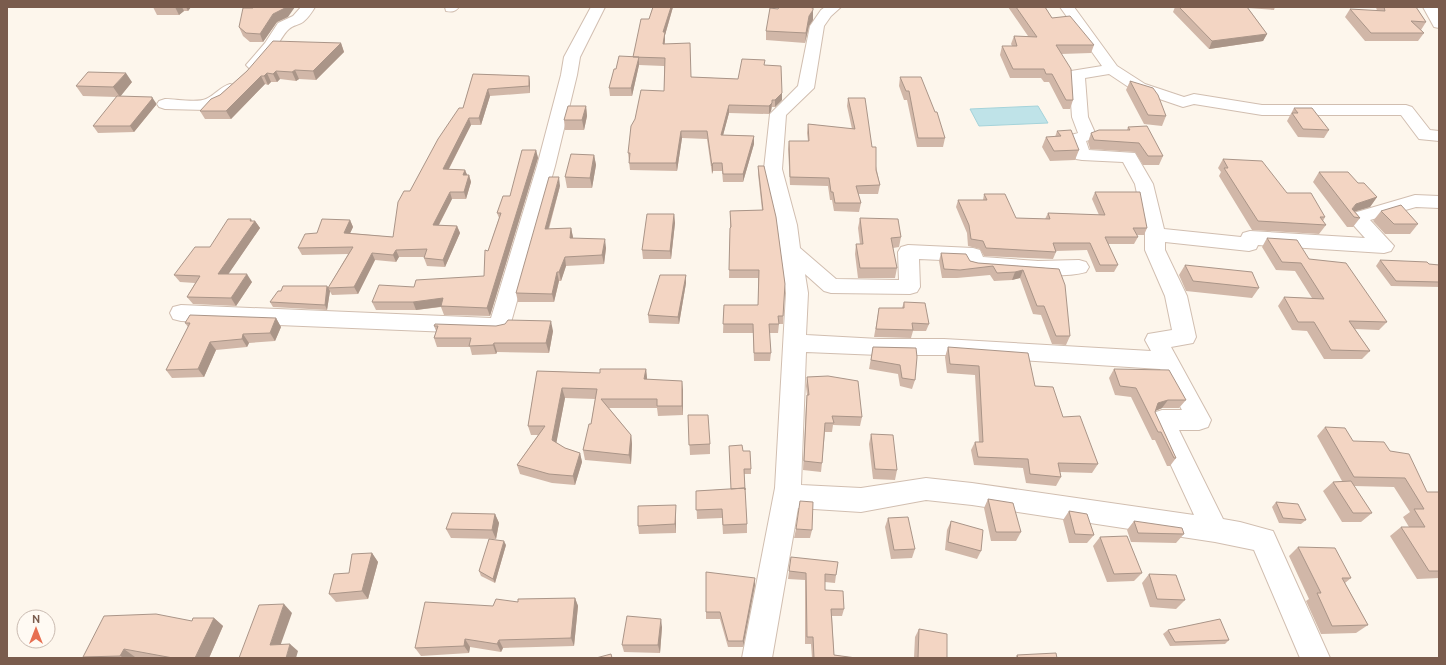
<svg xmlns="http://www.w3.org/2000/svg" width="1446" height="665" viewBox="0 0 1446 665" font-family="Ubuntu,sans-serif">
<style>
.water{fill:#bfe3e8;stroke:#a5d3da}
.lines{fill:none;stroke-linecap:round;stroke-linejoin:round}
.street-casing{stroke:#d1beb0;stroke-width:2}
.street{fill:#fff;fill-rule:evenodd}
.wall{fill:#d1b7a8}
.shaded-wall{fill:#aa9588}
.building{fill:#f3d5c3;stroke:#aa9588}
</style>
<rect width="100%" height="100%" fill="#fdf6ec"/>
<path class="water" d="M 1038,106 L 1048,123 L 979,126 L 970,109 Z"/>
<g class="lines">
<defs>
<path id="street" d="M 301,7 L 315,7 C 312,12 308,18 303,22 C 299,25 293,25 289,29 C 277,39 269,73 249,68 L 246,65 L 265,43 L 278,23 L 293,16 Z
M 445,7 L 459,7 C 455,12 452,12 446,11 Z
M 591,7 L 605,7 L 580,57 L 577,75 L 555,166 L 510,326 L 507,332 L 499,334 L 181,321 L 173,319 L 170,313 L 173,307 L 181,305 L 491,318 L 537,166 L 561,75 L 564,57 Z
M 825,7 L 841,7 L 831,16 L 824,26 L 814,88 L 786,115 L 782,169 L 797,225 L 800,248 L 836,279 L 899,280 L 898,252 L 901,247 L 908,245 L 973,248 L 980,250 L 983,257 L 1038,261 L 1079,260 L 1086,262 L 1089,267 L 1086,272 C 1057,280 1006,272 975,270 L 968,268 L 964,261 L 919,259 L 920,287 L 917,292 L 910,294 L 831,293 L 824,291 L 805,274 L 808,293 L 806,335 L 879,339 L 944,339 L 1151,351 L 1145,340 L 1148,334 L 1172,330 L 1165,296 L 1145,250 L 1145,232 L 1135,184 L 1123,162 L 1082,160 L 1076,159 L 1068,139 L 1071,135 L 1078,133 L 1072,117 L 1069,74 L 1071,71 L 1102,66 L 1060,7 L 1074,7 L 1117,66 L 1145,84 L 1184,97 L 1194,94 L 1262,105 L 1406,105 L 1412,107 L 1430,130 L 1439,131 L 1439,141 L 1419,139 L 1401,115 L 1262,115 L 1194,104 L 1183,107 L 1133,90 L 1109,74 L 1085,78 L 1088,117 L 1096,135 L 1093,139 L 1086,141 L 1089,150 L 1135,153 L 1153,184 L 1164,229 L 1241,237 L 1243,233 L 1250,231 L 1365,238 L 1347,218 L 1350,214 L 1415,195 L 1439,196 L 1439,208 L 1416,207 L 1370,220 L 1394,246 L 1391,251 L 1384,253 L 1258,245 L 1256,249 L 1249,251 L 1165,242 L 1165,250 L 1187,296 L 1196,337 L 1193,343 L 1171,347 L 1211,420 L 1208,427 L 1199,430 L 1179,430 L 1223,519 L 1240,522 L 1273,531 L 1330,658 L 1300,658 L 1254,550 L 1215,542 L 972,505 L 926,500 L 861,512 L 798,508 L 772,658 L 742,658 L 775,488 L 786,293 L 777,225 L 764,169 L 770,114 L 798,86 L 810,26 L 821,10 ZM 806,352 L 879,355 L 944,355 L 1160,369 L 1182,410 L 1162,410 L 1153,413 L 1150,420 L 1194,515 L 972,483 L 926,478 L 861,488 L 801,485 Z
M 1423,7 L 1437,7 L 1439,11 L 1439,28 L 1434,27 Z
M 230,84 L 236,86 L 238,89 C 231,99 219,107 207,110 L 165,109 L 159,107 L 157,104 L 159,101 L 165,99 C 175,99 197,103 206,99 C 215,95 220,87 230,84 Z"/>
</defs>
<use href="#street" class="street-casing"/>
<use href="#street" class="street"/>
</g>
<path class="wall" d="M 153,7 L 191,7 L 188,11 L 184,11 L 179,15 L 157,15 Z
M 653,7 L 673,7 L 665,35 L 665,44 L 691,77 L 738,79 L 764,65 L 782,100 L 775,107 L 772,107 L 771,111 L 769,114 L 729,113 L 723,135 L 754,136 L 754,144 L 743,182 L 723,182 L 722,171 L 713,171 L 712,174 L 707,139 L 682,138 L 677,171 L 630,170 L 628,153 L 664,91 L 664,66 L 639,65 L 632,96 L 610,96 L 609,88 L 616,69 L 633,57 L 649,19 Z
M 1008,7 L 1045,7 L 1052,18 L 1094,45 L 1091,53 L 1061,54 L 1073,100 L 1070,109 L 1063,109 L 1049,82 L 1044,82 L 1041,78 L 1010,78 L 1000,55 L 1002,46 L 1012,46 L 1011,44 L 1014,36 L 1028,36 Z
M 1175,7 L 1275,7 L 1274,10 L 1248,8 L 1267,34 L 1263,41 L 1209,49 L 1173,12 Z
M 1376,7 L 1416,7 L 1426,22 L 1421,30 L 1424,33 L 1418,41 L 1365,41 L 1345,17 L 1350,9 L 1377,11 Z
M 778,9 L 813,20 L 809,26 L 805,43 L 766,40 L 766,31 Z
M 288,17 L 277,22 L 263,42 L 250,42 L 243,36 L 239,27 Z
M 341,43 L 344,52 L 316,80 L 299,79 L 296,81 L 280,79 L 277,82 L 271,82 L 268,85 L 265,84 L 231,119 L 205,119 L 200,111 L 220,95 L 247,71 Z
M 473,74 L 529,76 L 530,83 L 530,93 L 490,96 L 481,125 L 471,125 L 449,169 L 465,170 L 467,175 L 469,175 L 471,182 L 466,199 L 452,199 L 439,225 L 457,226 L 460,233 L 445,267 L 427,266 L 424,258 L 425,257 L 399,257 L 396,262 L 375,260 L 358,294 L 332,295 L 328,288 L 348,254 L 302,255 L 298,248 L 317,233 L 350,220 L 353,227 L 350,233 L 393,237 L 410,191 L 463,108 Z
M 900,77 L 935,112 L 945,138 L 943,147 L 917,147 L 907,100 L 904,100 L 899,86 Z
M 1130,81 L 1166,116 L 1162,126 L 1144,124 L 1126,90 Z
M 132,82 L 120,96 L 156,103 L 156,105 L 134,132 L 98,133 L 93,126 L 117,97 L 83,96 L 76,86 Z
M 848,98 L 872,147 L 880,185 L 878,194 L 858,194 L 861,203 L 859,212 L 834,211 L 832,200 L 830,200 L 828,186 L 790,185 L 788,149 L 789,141 L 808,141 L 807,133 L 808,124 L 852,129 L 847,106 Z
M 586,106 L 587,116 L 584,130 L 565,130 L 564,120 Z
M 1294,108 L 1329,130 L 1324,138 L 1298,137 L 1287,121 Z
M 1128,127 L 1163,156 L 1159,165 L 1143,165 L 1135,152 L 1090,149 L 1088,142 L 1091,133 L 1127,130 Z
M 1057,131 L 1079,150 L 1075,160 L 1050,161 L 1042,147 L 1046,137 L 1055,137 Z
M 536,150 L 538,158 L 490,316 L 444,315 L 441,307 L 416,310 L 376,310 L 372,302 L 484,276 L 488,251 L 499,218 L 497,213 L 510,196 Z
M 594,155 L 596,165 L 592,188 L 567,188 L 565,177 Z
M 1223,159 L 1287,193 L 1325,217 L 1323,221 L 1326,225 L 1319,234 L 1252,230 L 1219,176 L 1221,172 L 1218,168 Z
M 758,166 L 785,284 L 783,324 L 779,324 L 778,333 L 769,333 L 771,353 L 770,361 L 754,361 L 753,333 L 723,333 L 724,305 L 758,305 L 758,278 L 729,278 L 730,228 L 730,211 L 762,210 L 758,174 Z
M 1319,172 L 1358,183 L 1377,197 L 1370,207 L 1355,211 L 1360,218 L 1353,227 L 1347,227 L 1313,182 Z
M 560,186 L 549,229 L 571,228 L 573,238 L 606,248 L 604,264 L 566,266 L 561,281 L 559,281 L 554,302 L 518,302 L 516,293 Z
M 1095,192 L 1147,228 L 1144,235 L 1137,235 L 1138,237 L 1134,244 L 1108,244 L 1118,265 L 1114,272 L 1096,272 L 1087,250 L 1056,251 L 1056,252 L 1053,259 L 984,256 L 980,249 L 968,246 L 967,233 L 956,207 L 958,200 L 983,200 L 984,194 L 1016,218 L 1045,219 L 1048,213 L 1099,215 L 1092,199 Z
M 1381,211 L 1418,224 L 1410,234 L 1385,234 L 1373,221 Z
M 674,214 L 675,223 L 671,259 L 643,259 L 642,250 Z
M 860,218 L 901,237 L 899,247 L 893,248 L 897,268 L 895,278 L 858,278 L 855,254 L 856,244 L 860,244 L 858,228 Z
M 251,221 L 255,221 L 260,228 L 228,274 L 252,282 L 236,306 L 193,304 L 187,297 L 195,283 L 180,282 L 174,275 L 210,247 Z
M 1267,238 L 1309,259 L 1387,322 L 1379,330 L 1355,329 L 1370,351 L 1362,359 L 1324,359 L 1307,331 L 1292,330 L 1278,306 L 1284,297 L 1312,298 L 1295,271 L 1276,270 L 1262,247 Z
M 941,253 L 978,263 L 1059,269 L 1070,336 L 1066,345 L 1052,344 L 1041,315 L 1033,314 L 1020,278 L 1012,280 L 994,281 L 990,275 L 957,278 L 942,278 L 939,261 Z
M 1380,260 L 1439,265 L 1439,287 L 1391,286 L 1376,266 Z
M 1185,265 L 1259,288 L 1252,298 L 1186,291 L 1179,275 Z
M 686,275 L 686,283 L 679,324 L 649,323 L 648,315 Z
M 327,286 L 330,291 L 327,310 L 273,307 L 270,302 L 281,291 Z
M 904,302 L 929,324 L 926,331 L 913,331 L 911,338 L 874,337 L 879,308 L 902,308 Z
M 276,318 L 281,327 L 275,341 L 249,343 L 247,347 L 216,350 L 204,377 L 172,378 L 166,370 L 188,327 L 185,323 Z
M 434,326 L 553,331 L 549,353 L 497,352 L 496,354 L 472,355 L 470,347 L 437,347 L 434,338 L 436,331 Z
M 873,347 L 916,348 L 915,380 L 912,389 L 900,386 L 898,374 L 869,369 Z
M 948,347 L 1035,386 L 1063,417 L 1098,464 L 1092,473 L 1060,472 L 1061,477 L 1056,486 L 1026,483 L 1023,468 L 974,465 L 971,450 L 975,442 L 979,442 L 975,375 L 947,373 L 945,357 Z
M 646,369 L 647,379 L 683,390 L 683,415 L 658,416 L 657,408 L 609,408 L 631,435 L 632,444 L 631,464 L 585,460 L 583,450 L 591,424 L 595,399 L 565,398 L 556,443 L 565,448 L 580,453 L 582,462 L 575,485 L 552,483 L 520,474 L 517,465 L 538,435 L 531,435 L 528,426 L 537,371 L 600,373 Z
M 1114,369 L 1186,400 L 1179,408 L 1162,408 L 1155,411 L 1155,412 L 1176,458 L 1170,466 L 1167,466 L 1155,440 L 1152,440 L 1131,397 L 1115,395 L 1109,378 Z
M 807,377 L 862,417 L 860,426 L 833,425 L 832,432 L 825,432 L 822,463 L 821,472 L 803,470 L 806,404 L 807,395 L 806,386 Z
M 688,415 L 710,444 L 710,454 L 690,455 Z
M 1325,427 L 1353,441 L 1390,451 L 1427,492 L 1439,492 L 1439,578 L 1417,579 L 1390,536 L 1401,527 L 1409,527 L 1403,517 L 1410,512 L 1394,487 L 1354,486 L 1372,513 L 1361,522 L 1342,522 L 1323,491 L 1333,482 L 1342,481 L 1317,436 Z
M 871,434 L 897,470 L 895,480 L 873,479 L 869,444 Z
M 743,451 L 751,469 L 751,474 L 744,474 L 747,524 L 747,533 L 723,534 L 722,518 L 697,519 L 696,491 L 731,489 Z
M 988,499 L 1021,532 L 1016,541 L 991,541 L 984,508 Z
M 1276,502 L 1306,520 L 1301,524 L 1279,523 L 1272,507 Z
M 1069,511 L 1094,535 L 1087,543 L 1069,543 L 1063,520 Z
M 495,514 L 499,523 L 496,539 L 451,538 L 446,529 Z
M 676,514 L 676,533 L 639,534 L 638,526 Z
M 888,518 L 915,549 L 912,558 L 891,559 L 885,527 Z
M 951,521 L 981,551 L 977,559 L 945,550 L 947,530 Z
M 1134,521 L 1184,534 L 1176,543 L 1131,542 L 1127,530 Z
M 796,529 L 812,530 L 810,538 L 794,538 Z
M 1100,537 L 1142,573 L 1134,581 L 1107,582 L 1093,546 Z
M 506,545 L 495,583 L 481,576 L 479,571 Z
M 1298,547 L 1351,578 L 1345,583 L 1368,625 L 1356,633 L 1321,634 L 1306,601 L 1309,599 L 1289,556 Z
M 372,553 L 378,562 L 368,599 L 336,602 L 329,594 L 349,573 Z
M 791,557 L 836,575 L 835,583 L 825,582 L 825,590 L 844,609 L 842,616 L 832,616 L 834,655 L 856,658 L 812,658 L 811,644 L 805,644 L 805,580 L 788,579 Z
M 1149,574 L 1185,600 L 1176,609 L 1150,607 L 1142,583 Z
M 755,585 L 743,647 L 728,647 L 720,619 L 706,619 L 706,612 Z
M 575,598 L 578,606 L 574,646 L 503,648 L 501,652 L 470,647 L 469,653 L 421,656 L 415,648 L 493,606 L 518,602 Z
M 214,618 L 223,626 L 209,658 L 143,658 L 135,657 L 134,658 L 85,658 L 83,657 L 192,621 Z
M 662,627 L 660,653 L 624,652 L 622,645 Z
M 919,629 L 947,658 L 914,658 L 915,637 Z
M 1168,630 L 1229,640 L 1225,644 L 1170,646 L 1163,634 Z
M 1017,655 L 1057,658 L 1015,658 Z"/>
<path class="shaded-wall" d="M 175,7 L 182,7 L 184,11 L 179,15 Z
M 186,7 L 191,7 L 188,11 Z
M 285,7 L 295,7 L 288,17 L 277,22 L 263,42 L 260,34 L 273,14 Z
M 671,7 L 673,7 L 665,35 L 665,40 L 663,51 L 663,32 Z
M 813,10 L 813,20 L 809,26 L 805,43 L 806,33 L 809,16 Z
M 1267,34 L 1263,41 L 1209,49 L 1212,41 Z
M 341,43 L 344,52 L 316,80 L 313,71 Z
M 639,57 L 639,65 L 632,96 L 631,88 Z
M 295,70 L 299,79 L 296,81 L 292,72 Z
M 276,71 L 280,79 L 277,82 L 273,74 Z
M 126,73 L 132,82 L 120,97 L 113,87 Z
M 267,73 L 271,82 L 268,85 L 264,76 Z
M 261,76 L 265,84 L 231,119 L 226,111 Z
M 529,76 L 530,83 L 530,93 L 529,86 Z
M 488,89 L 490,96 L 481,125 L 479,118 Z
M 782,93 L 782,100 L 775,107 L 775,100 Z
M 152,97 L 156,103 L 156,105 L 134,132 L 130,126 Z
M 772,103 L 771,111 L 769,114 L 769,106 Z
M 729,105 L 729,113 L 721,143 L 721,135 Z
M 586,106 L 587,116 L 584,130 L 582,120 Z
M 469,118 L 471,125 L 445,176 L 443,169 Z
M 681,131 L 682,138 L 677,171 L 676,163 Z
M 754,136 L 754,144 L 743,182 L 743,174 Z
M 536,150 L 538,158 L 490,316 L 487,308 Z
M 594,155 L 596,165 L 592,188 L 590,178 Z
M 713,163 L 713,171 L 712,174 L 712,166 Z
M 465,170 L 468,177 L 463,175 Z
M 469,175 L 471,182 L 466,199 L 464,192 Z
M 559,177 L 560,186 L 546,237 L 545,229 Z
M 450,192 L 452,199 L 435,232 L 433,225 Z
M 1377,197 L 1370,207 L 1350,213 L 1356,204 Z
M 674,214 L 675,223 L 671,259 L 670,251 Z
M 251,219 L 253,224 L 255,221 L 260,228 L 223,282 L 218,274 Z
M 350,220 L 353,227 L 347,240 L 344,233 Z
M 457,226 L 460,233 L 445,267 L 443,260 Z
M 571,228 L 573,237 L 571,247 L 570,238 Z
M 605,239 L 606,248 L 604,264 L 602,255 Z
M 396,250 L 399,257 L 396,262 L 393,255 Z
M 372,253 L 375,260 L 358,294 L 354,287 Z
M 565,257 L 566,266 L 561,281 L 559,272 Z
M 1023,270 L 1020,278 L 1012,280 L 1015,272 Z
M 557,272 L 559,281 L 554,302 L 552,294 Z
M 247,274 L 252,282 L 236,306 L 231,298 Z
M 686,275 L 686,283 L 679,324 L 678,317 Z
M 327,286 L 330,291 L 327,310 L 325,305 Z
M 443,298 L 446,306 L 416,310 L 413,302 Z
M 276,318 L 281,327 L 275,341 L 270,333 Z
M 551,321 L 553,331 L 549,353 L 546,343 Z
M 243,334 L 249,343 L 247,347 L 242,339 Z
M 210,342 L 216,350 L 204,377 L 198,369 Z
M 494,343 L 497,352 L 496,354 L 493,345 Z
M 646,369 L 647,378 L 645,389 L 644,379 Z
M 682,381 L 683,390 L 683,415 L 682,406 Z
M 562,388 L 565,398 L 555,450 L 552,440 Z
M 1168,400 L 1162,408 L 1153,412 L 1158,403 Z
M 631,435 L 632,444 L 631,464 L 629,455 Z
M 580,453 L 582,462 L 575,485 L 573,476 Z
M 676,505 L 676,533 L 675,524 Z
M 495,514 L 499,523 L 496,539 L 492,530 Z
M 504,541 L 506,545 L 495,583 L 493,579 Z
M 372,553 L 378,562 L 368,599 L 362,591 Z
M 755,578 L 755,585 L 743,647 L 743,641 Z
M 575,598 L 578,606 L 574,646 L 571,638 Z
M 284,604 L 292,613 L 278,652 L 270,645 Z
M 214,618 L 223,626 L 209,658 L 195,658 Z
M 661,619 L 662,627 L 660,653 L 658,645 Z
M 465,639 L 470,647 L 469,653 L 464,646 Z
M 499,640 L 503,648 L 501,652 L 497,644 Z
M 290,644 L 298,651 L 296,658 L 286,658 Z
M 124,649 L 135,657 L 134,658 L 124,658 L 120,656 Z"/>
<path class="building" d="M 253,7 L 285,7 L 285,8 L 273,14 L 260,34 L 246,33 L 239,27 L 243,8 L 253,8 Z
M 653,7 L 671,7 L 663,32 L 665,32 L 663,44 L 690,43 L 691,77 L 738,79 L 742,59 L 765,60 L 764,65 L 781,66 L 782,93 L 775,100 L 772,100 L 772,103 L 769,106 L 729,105 L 721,135 L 754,136 L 743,174 L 723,174 L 722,163 L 713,163 L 712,166 L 707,131 L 681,131 L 676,163 L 629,163 L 630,153 L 628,153 L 631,126 L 635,119 L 641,90 L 664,91 L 665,58 L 633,57 L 641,19 L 649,19 Z
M 779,7 L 808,7 L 813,8 L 813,10 L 809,16 L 806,33 L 766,31 L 770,8 L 778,9 Z
M 1016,7 L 1045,7 L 1052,18 L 1070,16 L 1094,45 L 1056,45 L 1071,69 L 1073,100 L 1066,100 L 1052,74 L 1046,74 L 1044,69 L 1013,69 L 1002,46 L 1017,46 L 1014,36 L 1037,37 Z
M 1179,7 L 1247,7 L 1267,34 L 1212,41 Z
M 1384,7 L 1416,7 L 1426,22 L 1411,21 L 1424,33 L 1371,33 L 1350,9 L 1385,11 Z
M 273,41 L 341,43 L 313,71 L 295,70 L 292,72 L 276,71 L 273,74 L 267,73 L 264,76 L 261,76 L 226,111 L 200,111 L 211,99 L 220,95 L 247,71 Z
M 619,56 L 639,57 L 631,88 L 609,88 L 614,69 L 616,69 Z
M 88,72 L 126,73 L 113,87 L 76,86 Z
M 473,74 L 529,76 L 529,86 L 488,89 L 479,118 L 469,118 L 443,169 L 465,170 L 463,175 L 469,175 L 464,192 L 450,192 L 433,225 L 457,226 L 443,260 L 424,258 L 427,249 L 396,250 L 393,255 L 372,253 L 354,287 L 328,288 L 353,247 L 298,248 L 305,234 L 317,233 L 322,219 L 350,220 L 344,233 L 393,237 L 398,202 L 404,191 L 410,191 L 438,139 L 459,108 L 463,108 Z
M 900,77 L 921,77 L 935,112 L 937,112 L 945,138 L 918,138 L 909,91 L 906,91 Z
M 1130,81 L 1153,88 L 1158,95 L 1166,116 L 1148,115 Z
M 117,96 L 152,97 L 152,99 L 130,126 L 93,126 Z
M 848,98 L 865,98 L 872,147 L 876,147 L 876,170 L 880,185 L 856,186 L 861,203 L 835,203 L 833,192 L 831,192 L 829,178 L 790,177 L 789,141 L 809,141 L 808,124 L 855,129 Z
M 568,106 L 586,106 L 582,120 L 564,120 Z
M 1294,108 L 1312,108 L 1329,130 L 1303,129 L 1292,113 L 1298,113 Z
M 1147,126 L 1163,156 L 1148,156 L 1139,143 L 1094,140 L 1091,133 L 1099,130 L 1130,130 L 1128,127 Z
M 1071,130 L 1079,150 L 1054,151 L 1046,137 L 1061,136 L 1057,131 Z
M 522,150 L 536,150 L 487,308 L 441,306 L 443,298 L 413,302 L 372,302 L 379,285 L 414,287 L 416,280 L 484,276 L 485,250 L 488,251 L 501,213 L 497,213 L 503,196 L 510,196 Z
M 571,154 L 594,155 L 590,178 L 565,177 Z
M 1223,159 L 1262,161 L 1287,193 L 1311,193 L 1325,217 L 1320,217 L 1326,225 L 1258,221 L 1224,168 L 1228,168 Z
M 758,166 L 764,166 L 776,217 L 785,284 L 783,316 L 778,316 L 779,324 L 769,324 L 771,353 L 754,353 L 753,324 L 723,324 L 724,305 L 758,305 L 759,270 L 729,270 L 730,228 L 731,227 L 730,211 L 763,210 Z
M 1319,172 L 1348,172 L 1358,183 L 1364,183 L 1377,197 L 1356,204 L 1352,209 L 1360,218 L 1354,217 Z
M 549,177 L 559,177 L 545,229 L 571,228 L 570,238 L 605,239 L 602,255 L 565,257 L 559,272 L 557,272 L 552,294 L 516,293 Z
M 1095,192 L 1140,192 L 1147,228 L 1133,228 L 1138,237 L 1105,237 L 1118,265 L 1100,265 L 1090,243 L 1053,243 L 1056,252 L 986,248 L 983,241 L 971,239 L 969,225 L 958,200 L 987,200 L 984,194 L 1005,194 L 1016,218 L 1050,219 L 1048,213 L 1105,215 Z
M 1401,205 L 1418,224 L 1394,224 L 1381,211 Z
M 647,214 L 674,214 L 670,251 L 642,250 Z
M 860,218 L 898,219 L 901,237 L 891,238 L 897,268 L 860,268 L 856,244 L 863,244 Z
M 228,219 L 251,219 L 250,221 L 255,221 L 218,274 L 247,274 L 231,298 L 187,297 L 200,276 L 174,275 L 195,247 L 210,247 Z
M 1267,238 L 1297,240 L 1309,259 L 1346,263 L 1387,322 L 1349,321 L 1370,351 L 1331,350 L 1314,322 L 1298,322 L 1284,297 L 1324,299 L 1301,263 L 1282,262 Z
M 941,253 L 966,254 L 970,261 L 978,263 L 1059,269 L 1065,285 L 1070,336 L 1056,336 L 1044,306 L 1037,306 L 1023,270 L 1015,272 L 997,273 L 993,266 L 960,270 L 944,269 Z
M 1380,260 L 1427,262 L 1429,264 L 1439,265 L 1439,282 L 1396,281 Z
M 1185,265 L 1252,272 L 1259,288 L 1193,281 Z
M 660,275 L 686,275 L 678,317 L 648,315 Z
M 283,286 L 327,286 L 325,305 L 270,302 L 278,291 L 281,291 Z
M 904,302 L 925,303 L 929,324 L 912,323 L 913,330 L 876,329 L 879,308 L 904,308 Z
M 190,315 L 276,318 L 270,333 L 243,334 L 242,339 L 210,342 L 198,369 L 166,370 L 190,323 L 185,323 Z
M 508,320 L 551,321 L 546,343 L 494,343 L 493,345 L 469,346 L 471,338 L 434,338 L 438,326 L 434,326 L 435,324 L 496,326 L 505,324 Z
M 873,347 L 916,348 L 917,357 L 915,380 L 902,378 L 900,365 L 871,360 Z
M 948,347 L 1028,353 L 1035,386 L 1053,387 L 1063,417 L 1080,416 L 1098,464 L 1058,463 L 1061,477 L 1030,474 L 1028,459 L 978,457 L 975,442 L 983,442 L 979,366 L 950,364 Z
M 600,369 L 646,369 L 644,379 L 682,381 L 682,406 L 657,406 L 657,399 L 601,399 L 631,435 L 629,455 L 583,450 L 589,424 L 591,424 L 597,389 L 562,388 L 552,440 L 565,448 L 580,453 L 573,476 L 549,474 L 517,465 L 545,426 L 528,426 L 537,371 L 600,373 Z
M 1114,369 L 1169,370 L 1186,400 L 1168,400 L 1158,403 L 1155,412 L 1176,458 L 1174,458 L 1161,432 L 1158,432 L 1136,388 L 1120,386 Z
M 828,376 L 858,381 L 862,417 L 832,416 L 834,423 L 825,423 L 822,463 L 804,461 L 807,395 L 809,395 L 807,377 Z
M 688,415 L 708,415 L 710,444 L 689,445 Z
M 1325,427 L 1345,428 L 1353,441 L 1384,442 L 1390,451 L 1409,454 L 1427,492 L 1439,492 L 1439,571 L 1429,571 L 1401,527 L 1425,527 L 1414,509 L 1424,509 L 1405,478 L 1354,477 Z
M 871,434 L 893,435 L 897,470 L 875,469 Z
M 742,445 L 743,451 L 750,451 L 751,469 L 744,469 L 745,490 L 745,488 L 731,489 L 729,446 Z
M 1351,481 L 1372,513 L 1353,513 L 1333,482 Z
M 745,488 L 747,524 L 723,525 L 722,509 L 696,510 L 696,491 Z
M 988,499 L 1013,503 L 1021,532 L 996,532 Z
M 800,501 L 813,502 L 812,530 L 796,529 Z
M 1276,502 L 1298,504 L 1306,520 L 1283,518 Z
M 676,505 L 675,524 L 638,526 L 638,506 Z
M 1069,511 L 1087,514 L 1094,535 L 1075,534 Z
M 452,513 L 495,514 L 492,530 L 446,529 Z
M 908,517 L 915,549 L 894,550 L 888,518 Z
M 951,521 L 983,530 L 981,551 L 948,542 Z
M 1134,521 L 1182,528 L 1184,534 L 1138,533 Z
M 1127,536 L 1142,573 L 1114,574 L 1100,537 Z
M 489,539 L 504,541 L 493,579 L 479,571 Z
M 1298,547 L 1335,548 L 1351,578 L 1342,578 L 1368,625 L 1332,626 L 1317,593 L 1321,593 Z
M 372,553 L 362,591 L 329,594 L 334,574 L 349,573 L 352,554 Z
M 791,557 L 838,562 L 836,575 L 825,574 L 825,590 L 843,591 L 844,609 L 831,609 L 834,655 L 856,658 L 814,658 L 813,637 L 807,637 L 806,573 L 789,571 Z
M 706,572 L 755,578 L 743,641 L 728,641 L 720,612 L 706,612 Z
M 1149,574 L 1176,575 L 1185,600 L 1157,599 Z
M 575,598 L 571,638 L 499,640 L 497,644 L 465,639 L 464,646 L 415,648 L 425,602 L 493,606 L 496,599 L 518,602 L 518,599 Z
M 284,604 L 270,645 L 290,644 L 286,658 L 239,658 L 259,605 Z
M 156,614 L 192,621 L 193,618 L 214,618 L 195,658 L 173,658 L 124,649 L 120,656 L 83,657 L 104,616 Z
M 627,616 L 661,619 L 658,645 L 622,645 Z
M 1220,619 L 1229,640 L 1175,642 L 1168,630 Z
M 919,629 L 947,634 L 947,658 L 918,658 Z
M 1056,653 L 1057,658 L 1018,658 L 1017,655 Z
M 611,654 L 612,658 L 596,658 Z"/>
<rect width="1446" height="665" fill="none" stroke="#7a5c4d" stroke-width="16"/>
<g transform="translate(36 629)"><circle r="19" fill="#fffaf3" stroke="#cabbb1"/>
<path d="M0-3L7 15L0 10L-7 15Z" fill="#e76f51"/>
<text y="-6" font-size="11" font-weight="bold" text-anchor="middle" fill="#7a5c4d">N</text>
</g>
</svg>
